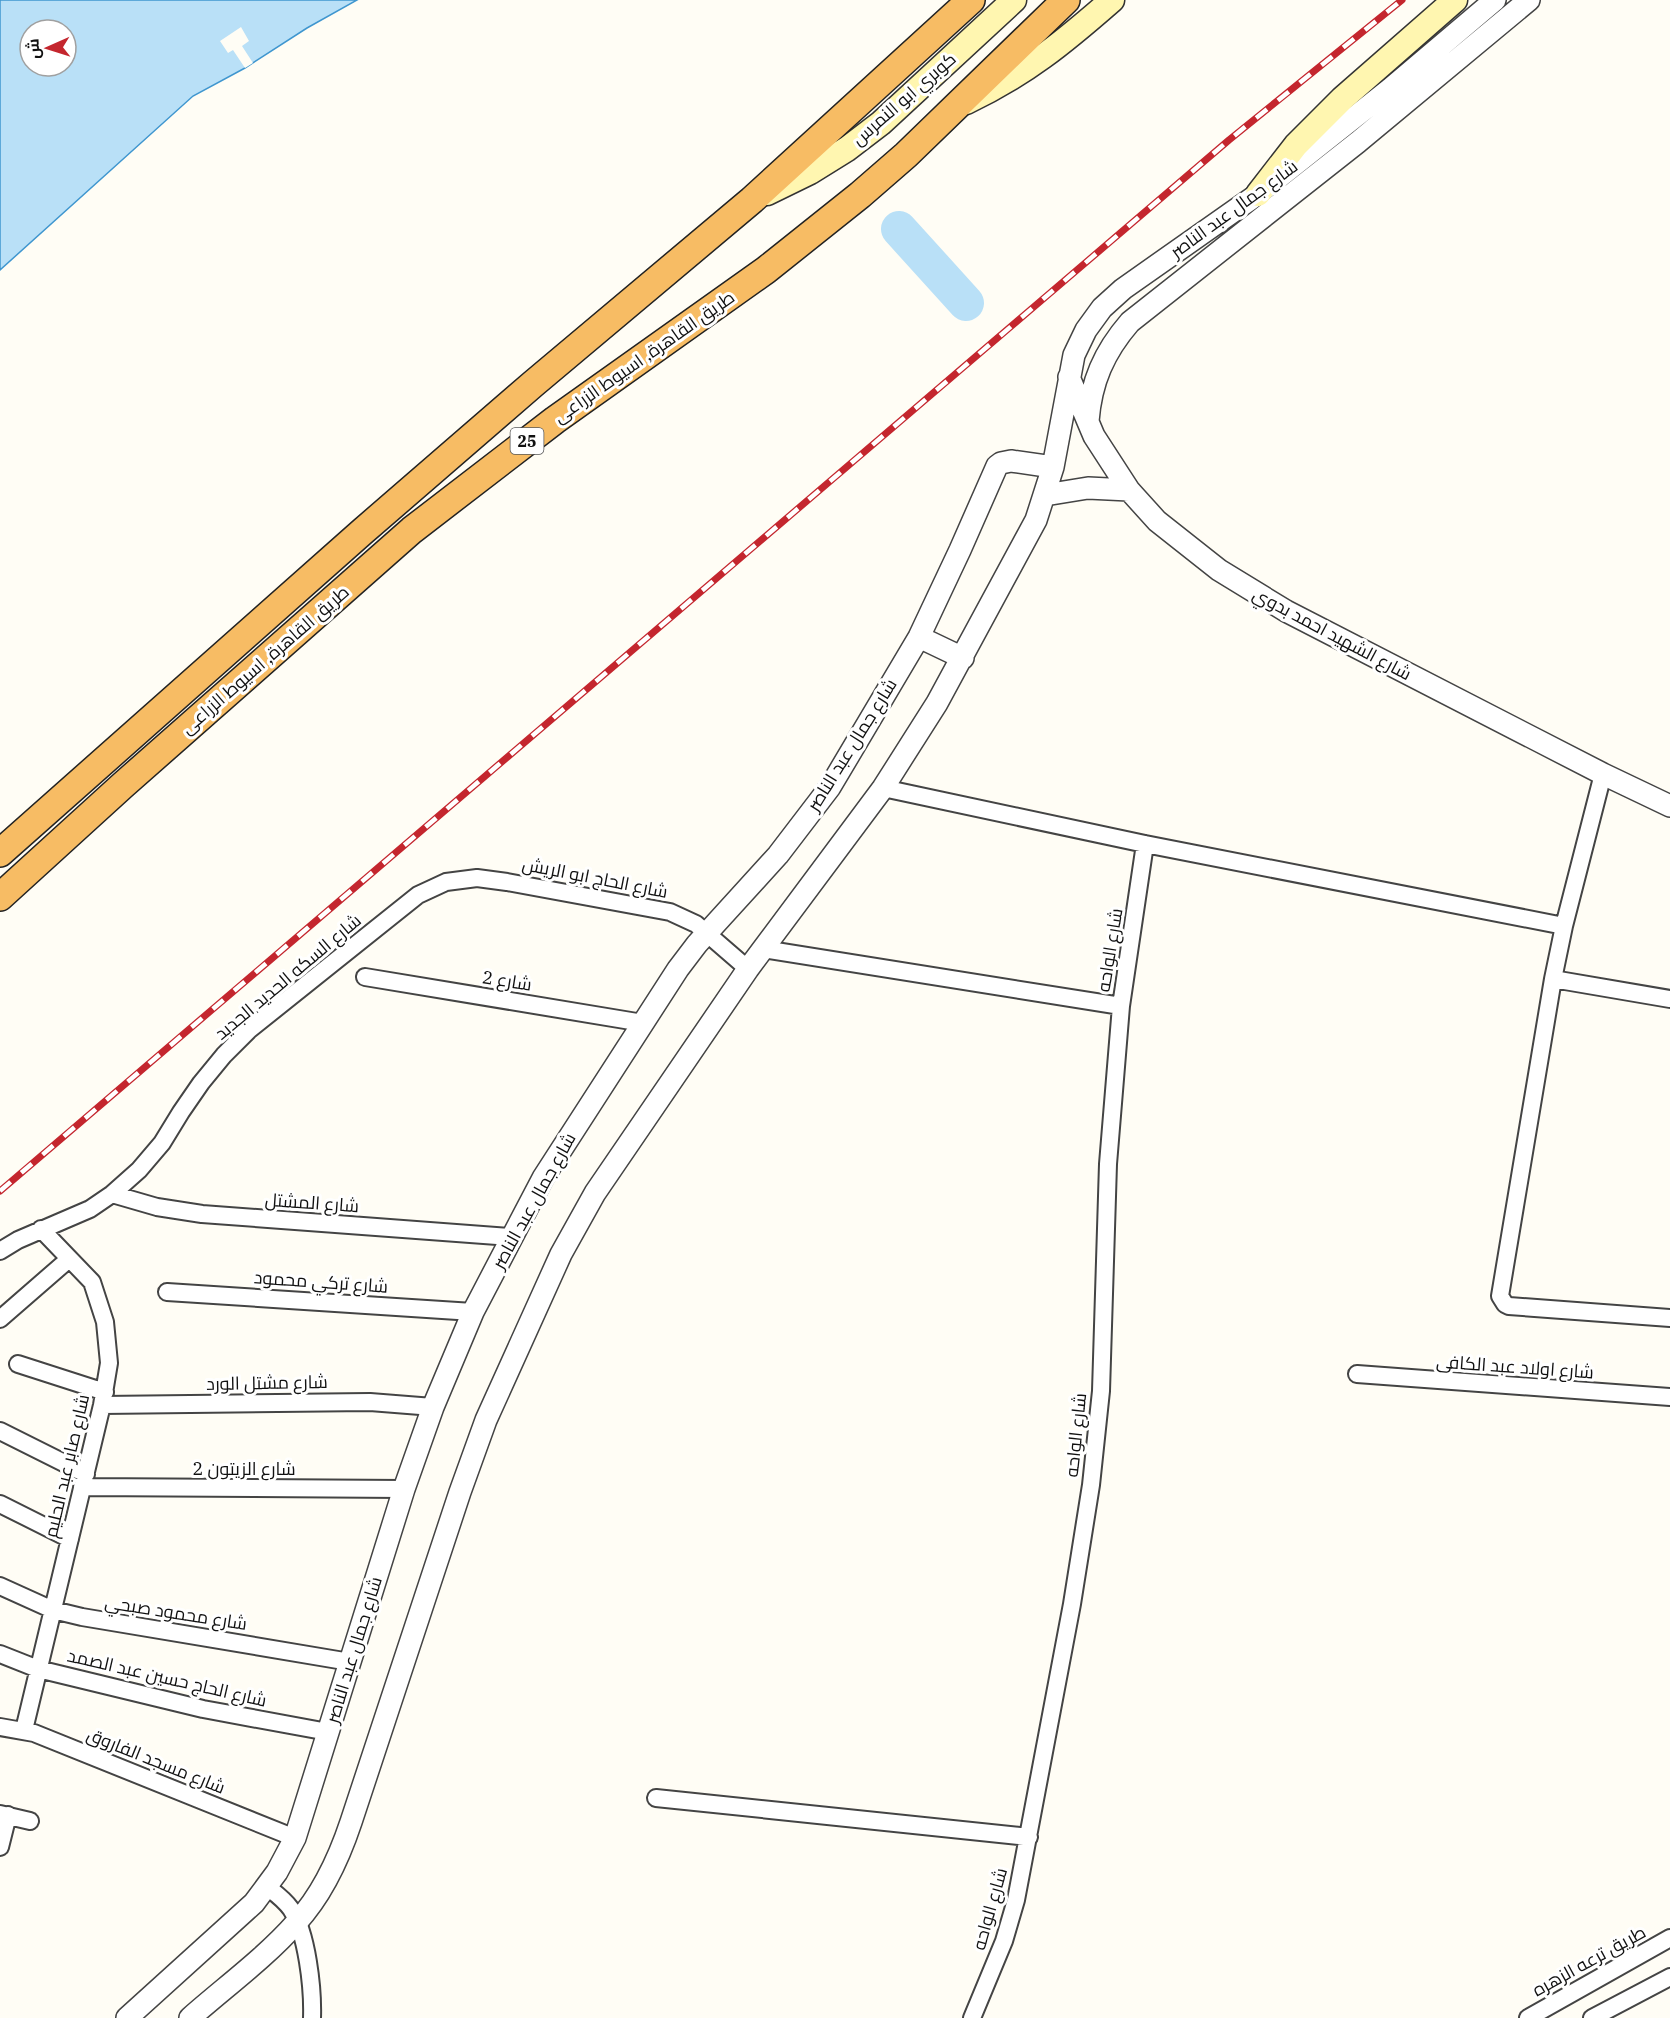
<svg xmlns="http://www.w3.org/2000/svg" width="1670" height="2018" viewBox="0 0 1670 2018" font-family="'IBM Plex Serif',Cairo,serif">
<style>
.water{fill:#b9e0f7;stroke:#3f96cf;stroke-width:1.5;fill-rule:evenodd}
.pier{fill:#fffdf5}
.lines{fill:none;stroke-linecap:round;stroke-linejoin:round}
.river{stroke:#b9e0f7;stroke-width:36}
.minor-casing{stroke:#444;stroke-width:20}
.tertiary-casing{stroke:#444;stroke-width:24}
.secondary-casing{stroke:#333;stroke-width:27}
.trunk-casing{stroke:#222;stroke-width:30}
.minor{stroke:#fff;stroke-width:16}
.tertiary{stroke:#fff;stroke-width:21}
.secondary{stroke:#fff6b0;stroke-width:24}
.trunk{stroke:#f7bc64;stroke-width:27}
.rail-casing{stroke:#c4262e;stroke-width:7}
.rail{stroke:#fff;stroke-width:4.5;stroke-dasharray:14;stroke-linecap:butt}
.labels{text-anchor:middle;stroke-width:6;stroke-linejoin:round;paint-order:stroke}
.shield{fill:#fff;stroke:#585858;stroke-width:1.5}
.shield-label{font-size:16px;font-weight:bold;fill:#111}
.street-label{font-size:18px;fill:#111;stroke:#fff}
</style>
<rect width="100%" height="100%" fill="#fffdf5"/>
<path class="water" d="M 0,0 L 357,0 L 307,28 L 245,68 L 193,96 L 0,270 ZM 30,30 L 66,30 L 66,66 L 30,66 Z"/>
<path class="pier" d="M 241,27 L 249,41 L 242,46 L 253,63 L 245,68 L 233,50 L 228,53 L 220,41 Z"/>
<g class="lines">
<path class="river" d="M 899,229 L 966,303"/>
<defs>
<path id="minor" d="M 1603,774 L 1564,926 L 1553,979 L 1500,1296 L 1505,1304 L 1509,1306 L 1670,1318
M 883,788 L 1145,844 L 1564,926
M 763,949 L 1121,1006
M 365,977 L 643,1023
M 1553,979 L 1670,999
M 112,1194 L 157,1207 L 202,1214 L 511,1237
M 0,1251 L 18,1240 L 90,1209 L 112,1194 L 139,1170 L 162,1143 L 181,1112 L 201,1083 L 224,1055 L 249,1030 L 418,895 L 446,882 L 477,878 L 507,882 L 670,912 L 696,924 L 748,969
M 167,1292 L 473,1312
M 0,1319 L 69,1259
M 18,1364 L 105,1392
M 1357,1374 L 1670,1397
M 102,1405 L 370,1402 L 433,1407
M 0,1431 L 86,1474
M 82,1487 L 404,1489
M 0,1504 L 70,1539
M 0,1586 L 53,1610 L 82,1617 L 350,1662
M 0,1654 L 38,1669 L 203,1709 L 328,1732
M 0,1727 L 34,1733 L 295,1838
M 24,1730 L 102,1405 L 109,1363 L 105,1322 L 92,1282 L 41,1229
M 656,1798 L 1029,1837
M 0,1814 L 30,1821
M 0,1847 L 8,1815
M 266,1886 C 275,1893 284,1899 291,1909 C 307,1933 313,1988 312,2018
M 972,2018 L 1004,1941 L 1016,1900 L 1072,1604 L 1091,1485 L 1101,1391 L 1108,1164 L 1121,1006 L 1145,844
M 1528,2018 L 1670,1938
M 1592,2018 L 1670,1977"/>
<path id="tertiary" d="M 1069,377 L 1094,436 L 1129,490 L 1157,521 L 1219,570 L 1286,611 L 1603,774 L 1670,806
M 1088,421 C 1091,382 1104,352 1130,322 L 1358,142 L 1529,0
M 1045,495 L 1088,488 L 1129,490
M 919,637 L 963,658
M 127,2018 L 254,1903 L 277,1872 L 295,1838 L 404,1489 L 433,1407 L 473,1312 L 543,1178 L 678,969 L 697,944 L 778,855 L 830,787 L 919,637 L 960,550 L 997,466 L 1001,463 L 1011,461 L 1053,467
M 190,2018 C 225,1987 265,1958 296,1923 C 322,1895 339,1858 351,1822 L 460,1492 L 486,1420 L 561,1254 L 595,1193 L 748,969 L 883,788 L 937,703 L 1036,520 L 1053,467 L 1074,355 L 1086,330 L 1102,308 L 1123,289 L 1258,194 L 1390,89 L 1495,0"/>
<path id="secondary" d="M 966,102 C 1024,75 1064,42 1112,0
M 767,193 L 810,172 L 847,149 L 881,123 L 1014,0
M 1258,194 L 1296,145 L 1342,99 L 1455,0"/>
<path id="trunk" d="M 0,853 L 362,532 L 533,384 L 752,200 L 971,0
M 0,897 L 123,785 L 412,530 L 555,420 L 766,270 L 860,195 L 906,155 L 1066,0"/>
</defs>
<use href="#minor" class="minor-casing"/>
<use href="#tertiary" class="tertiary-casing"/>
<use href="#secondary" class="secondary-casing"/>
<use href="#trunk" class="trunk-casing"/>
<use href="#minor" class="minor"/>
<use href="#tertiary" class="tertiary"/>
<use href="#secondary" class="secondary"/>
<use href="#trunk" class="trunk"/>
<defs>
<path id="rail" d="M 0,1191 L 1229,140 L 1402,0"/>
</defs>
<use href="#rail" class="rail-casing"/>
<use href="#rail" class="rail"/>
</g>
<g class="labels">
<rect class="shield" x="510.5" y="428" width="33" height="26" rx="4.5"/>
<g class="shield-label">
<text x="527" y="447">25</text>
</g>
<g class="street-label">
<text transform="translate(904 99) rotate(-41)" y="6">كوبري ابو النمرس</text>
<text transform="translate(1234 209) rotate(-36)" y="6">شارع جمال عبد الناصر</text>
<text transform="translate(644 357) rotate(-35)" y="6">طريق القاهرة, اسيوط الزراعى</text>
<text transform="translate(1332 634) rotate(28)" y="6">شارع الشهيد احمد بدوي</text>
<text transform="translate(265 660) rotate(-41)" y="6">طريق القاهرة, اسيوط الزراعى</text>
<text transform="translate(852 745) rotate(-58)" y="6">شارع جمال عبد الناصر</text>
<text transform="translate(595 878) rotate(11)" y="6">شارع الحاج ابو الريش</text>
<text transform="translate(1110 950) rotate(-81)" y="6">شارع الواحه</text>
<text transform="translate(288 977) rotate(-40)" y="6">شارع السكه الحديد الجديد</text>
<text transform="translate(507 981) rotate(9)" y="6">شارع 2</text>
<text transform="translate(534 1201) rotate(-61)" y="6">شارع جمال عبد الناصر</text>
<text transform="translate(312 1203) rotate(4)" y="6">شارع المشتل</text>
<text transform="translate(321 1282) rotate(4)" y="6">شارع تركي محمود</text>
<text transform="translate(1515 1367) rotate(4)" y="6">شارع اولاد عبد الكافى</text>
<text transform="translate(267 1383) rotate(-1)" y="6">شارع مشتل الورد</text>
<text transform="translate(1076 1435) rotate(-84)" y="6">شارع الواحه</text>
<text transform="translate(67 1466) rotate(-77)" y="6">شارع صابر عبد الحليم</text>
<text x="244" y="1475">شارع الزيتون 2</text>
<text transform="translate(176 1613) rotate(9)" y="6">شارع محمود صبحي</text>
<text transform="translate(354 1650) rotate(-73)" y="6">شارع جمال عبد الناصر</text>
<text transform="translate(167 1678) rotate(13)" y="6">شارع الحاج حسين عبد الصمد</text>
<text transform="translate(156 1761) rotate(22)" y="6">شارع مسجد الفاروق</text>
<text transform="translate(990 1909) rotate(-74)" y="6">شارع الواحه</text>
<text transform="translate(1589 1961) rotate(-29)" y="6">طريق ترعه الزهره</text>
</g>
</g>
<g transform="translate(48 48) rotate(267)"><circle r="28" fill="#ffffff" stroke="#a0a0a0" stroke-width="1.5"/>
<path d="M0-4.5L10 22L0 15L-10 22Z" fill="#c4262e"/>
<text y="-9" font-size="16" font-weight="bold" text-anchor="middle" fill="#111111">ش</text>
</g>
</svg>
